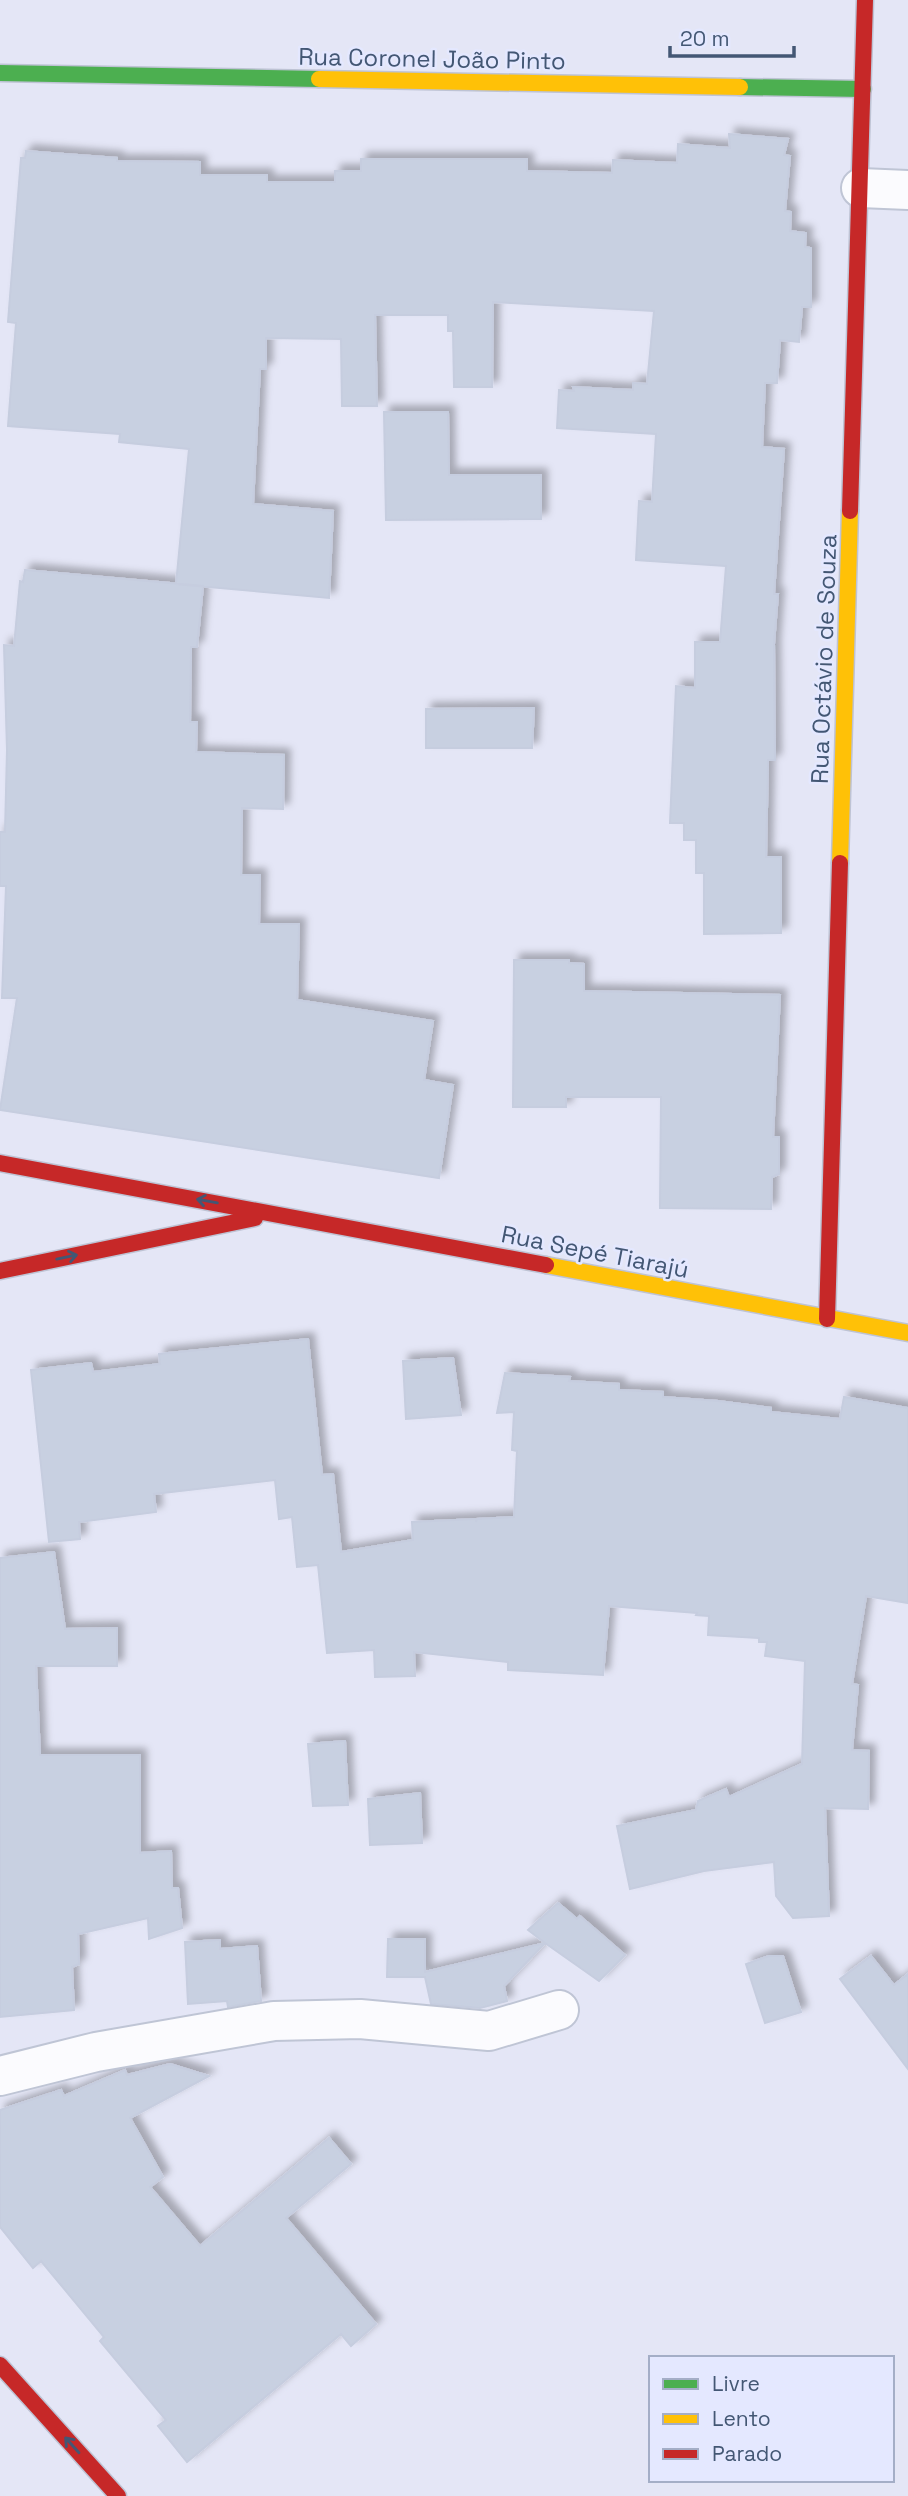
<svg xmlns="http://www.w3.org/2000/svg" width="908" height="2496" viewBox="0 0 908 2496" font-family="'Space Grotesk',sans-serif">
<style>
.building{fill:#c8d0e1;stroke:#c6cddf;stroke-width:2;filter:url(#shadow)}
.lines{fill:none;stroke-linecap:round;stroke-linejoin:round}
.street-casing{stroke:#bfc5d5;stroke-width:42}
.fast-casing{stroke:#bec3d4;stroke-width:19}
.slow-casing{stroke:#bec3d4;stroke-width:19}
.jam-casing{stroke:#bec3d4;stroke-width:19}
.street{stroke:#fbfbfe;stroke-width:38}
.fast{stroke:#4caf50;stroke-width:16}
.slow{stroke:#ffc107;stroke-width:16}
.jam{stroke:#c62828;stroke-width:16}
.oneway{stroke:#435774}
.labels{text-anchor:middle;stroke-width:5;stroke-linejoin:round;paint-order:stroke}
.street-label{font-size:24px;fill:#435774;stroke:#e4e8ff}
</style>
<defs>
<filter id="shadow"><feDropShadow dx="6" dy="-6" stdDeviation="3.5" flood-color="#0004"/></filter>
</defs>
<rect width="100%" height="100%" fill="#e4e6f6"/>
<path class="building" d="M 729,134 L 788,139 L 784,155 L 790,156 L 785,211 L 791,212 L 790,231 L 806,233 L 805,247 L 811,248 L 811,307 L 802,307 L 799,342 L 780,340 L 777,383 L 765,383 L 762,447 L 784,449 L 774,594 L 778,594 L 774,644 L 775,760 L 768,760 L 766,857 L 781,857 L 781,933 L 704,934 L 704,873 L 696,873 L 696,840 L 684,840 L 684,823 L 670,823 L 676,686 L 695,688 L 695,642 L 720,642 L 726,566 L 636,560 L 639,501 L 652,502 L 656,434 L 557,428 L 559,390 L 574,391 L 573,387 L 633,390 L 633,383 L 647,384 L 654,311 L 493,302 L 492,387 L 454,387 L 453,331 L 448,331 L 448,315 L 375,315 L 377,406 L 342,406 L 341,339 L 266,338 L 266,369 L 260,369 L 253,504 L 333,511 L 329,598 L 176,584 L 189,449 L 119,442 L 120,434 L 8,426 L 16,323 L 8,322 L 21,158 L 25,158 L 26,151 L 117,158 L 117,161 L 200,162 L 200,175 L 267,175 L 267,182 L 335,182 L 335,171 L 361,171 L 361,159 L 527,159 L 527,171 L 612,173 L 613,160 L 677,163 L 678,144 L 730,148 Z
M 384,412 L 448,412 L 449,475 L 541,475 L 541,519 L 386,520 Z
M 25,570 L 203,586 L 197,647 L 191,647 L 190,722 L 197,722 L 196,752 L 284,755 L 283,809 L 242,808 L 241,875 L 260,875 L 259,924 L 299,924 L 297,1000 L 433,1021 L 424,1080 L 453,1085 L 439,1178 L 0,1110 L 17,998 L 2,998 L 6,886 L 0,886 L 0,832 L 5,832 L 7,750 L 4,645 L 14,646 L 20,581 L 23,582 Z
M 534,708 L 532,748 L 426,748 L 426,709 Z
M 514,960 L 569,960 L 569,963 L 584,964 L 584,991 L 780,995 L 773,1137 L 779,1137 L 779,1174 L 772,1177 L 771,1209 L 660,1208 L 661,1097 L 566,1097 L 566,1107 L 513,1107 Z
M 308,1339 L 322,1475 L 333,1474 L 341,1552 L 413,1540 L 412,1522 L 476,1519 L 476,1522 L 477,1519 L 514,1517 L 517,1451 L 512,1450 L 514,1412 L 497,1413 L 505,1373 L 570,1377 L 569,1381 L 619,1384 L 619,1390 L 663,1392 L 663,1397 L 718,1401 L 771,1408 L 771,1412 L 840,1419 L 844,1397 L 908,1408 L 908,1603 L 866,1596 L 852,1684 L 858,1685 L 852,1750 L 869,1751 L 868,1809 L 825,1808 L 829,1916 L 793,1918 L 776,1896 L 774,1862 L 704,1871 L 630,1889 L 617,1826 L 696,1810 L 698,1801 L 726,1789 L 729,1797 L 802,1764 L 805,1661 L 765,1656 L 767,1642 L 759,1642 L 759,1638 L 708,1635 L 709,1616 L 696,1615 L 697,1613 L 609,1606 L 603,1675 L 508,1670 L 508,1662 L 414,1652 L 415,1676 L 375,1677 L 374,1650 L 327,1653 L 318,1565 L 297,1567 L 292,1517 L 279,1519 L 275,1480 L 154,1494 L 156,1512 L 79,1522 L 80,1539 L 49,1542 L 31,1370 L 91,1363 L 93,1372 L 160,1364 L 159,1354 Z
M 453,1358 L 461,1415 L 406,1419 L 403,1361 Z
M 54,1552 L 65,1629 L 117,1628 L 117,1666 L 36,1666 L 40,1755 L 140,1755 L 140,1853 L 171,1851 L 172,1888 L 178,1888 L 182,1928 L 149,1939 L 148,1918 L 78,1934 L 79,1964 L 72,1967 L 74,2010 L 0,2017 L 0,1558 Z
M 345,1741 L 348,1805 L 313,1806 L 308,1744 Z
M 420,1793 L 422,1843 L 370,1845 L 368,1799 Z
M 558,1903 L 577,1919 L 580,1916 L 625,1955 L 599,1981 L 545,1943 L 504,1986 L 507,2001 L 480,2008 L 431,2004 L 425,1977 L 387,1977 L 388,1939 L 425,1939 L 425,1972 L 545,1943 L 528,1930 Z
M 220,1940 L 220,1949 L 257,1946 L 261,2001 L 228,2007 L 227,2001 L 188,2004 L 185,1942 Z
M 769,1956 L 783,1956 L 801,2012 L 765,2023 L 746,1964 Z
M 871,1956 L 894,1985 L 908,1974 L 908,2069 L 840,1979 Z
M 170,2064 L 209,2076 L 130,2118 L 163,2177 L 150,2187 L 200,2246 L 329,2138 L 351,2164 L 286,2218 L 376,2324 L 351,2346 L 341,2334 L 187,2462 L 158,2426 L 166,2420 L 100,2341 L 104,2337 L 41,2261 L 33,2268 L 0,2227 L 0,2110 L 61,2090 L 64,2096 L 125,2070 L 127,2075 Z"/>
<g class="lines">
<defs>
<path id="street" d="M 861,188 L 908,190
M 0,2076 L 96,2052 L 274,2021 L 360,2019 L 489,2031 L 559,2010"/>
<path id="fast" d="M 0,73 L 319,79
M 740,87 L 863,89"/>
<path id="slow" d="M 319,79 L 740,87
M 840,863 L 850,511
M 546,1265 L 908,1333"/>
<path id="jam" d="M 850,511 L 865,0
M 0,1163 L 546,1265
M 0,1271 L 255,1218
M 827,1319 L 840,863
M 0,2365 L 118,2496"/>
</defs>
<use href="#street" class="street-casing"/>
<use href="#fast" class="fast-casing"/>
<use href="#slow" class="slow-casing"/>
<use href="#jam" class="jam-casing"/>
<use href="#street" class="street"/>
<use href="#fast" class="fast"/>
<use href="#slow" class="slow"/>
<use href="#jam" class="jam"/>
</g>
<defs><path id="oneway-shaft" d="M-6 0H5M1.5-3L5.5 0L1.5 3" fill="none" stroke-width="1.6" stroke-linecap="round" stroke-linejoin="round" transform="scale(1.75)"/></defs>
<g class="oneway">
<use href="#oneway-shaft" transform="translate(207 1201) rotate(-170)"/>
<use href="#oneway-shaft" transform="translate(67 1257) rotate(-12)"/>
<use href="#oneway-shaft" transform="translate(72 2445) rotate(-132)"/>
</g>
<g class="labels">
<g class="street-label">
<text transform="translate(432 59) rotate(1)" y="8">Rua Coronel João Pinto</text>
<text transform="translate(824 659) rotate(-88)" y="8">Rua Octávio de Souza</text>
<text transform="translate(595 1252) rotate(11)" y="8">Rua Sepé Tiarajú</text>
</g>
</g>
<rect x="649" y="2356" width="245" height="126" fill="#e4e8ff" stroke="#a4aec7" stroke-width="2"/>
<rect x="663" y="2379" width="35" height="10" fill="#4caf50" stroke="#a4aec7" stroke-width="2"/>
<text x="712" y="2391" font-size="21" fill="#435774">Livre</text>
<rect x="663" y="2414" width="35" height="10" fill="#ffc107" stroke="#a4aec7" stroke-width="2"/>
<text x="712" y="2426" font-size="21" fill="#435774">Lento</text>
<rect x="663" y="2449" width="35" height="10" fill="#c62828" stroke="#a4aec7" stroke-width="2"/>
<text x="712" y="2461" font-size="21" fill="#435774">Parado</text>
<path d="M670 46v10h124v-10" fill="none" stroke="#435774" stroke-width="3.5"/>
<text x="680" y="46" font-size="21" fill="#435774" stroke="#e4e8ff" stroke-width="5" paint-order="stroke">20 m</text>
</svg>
